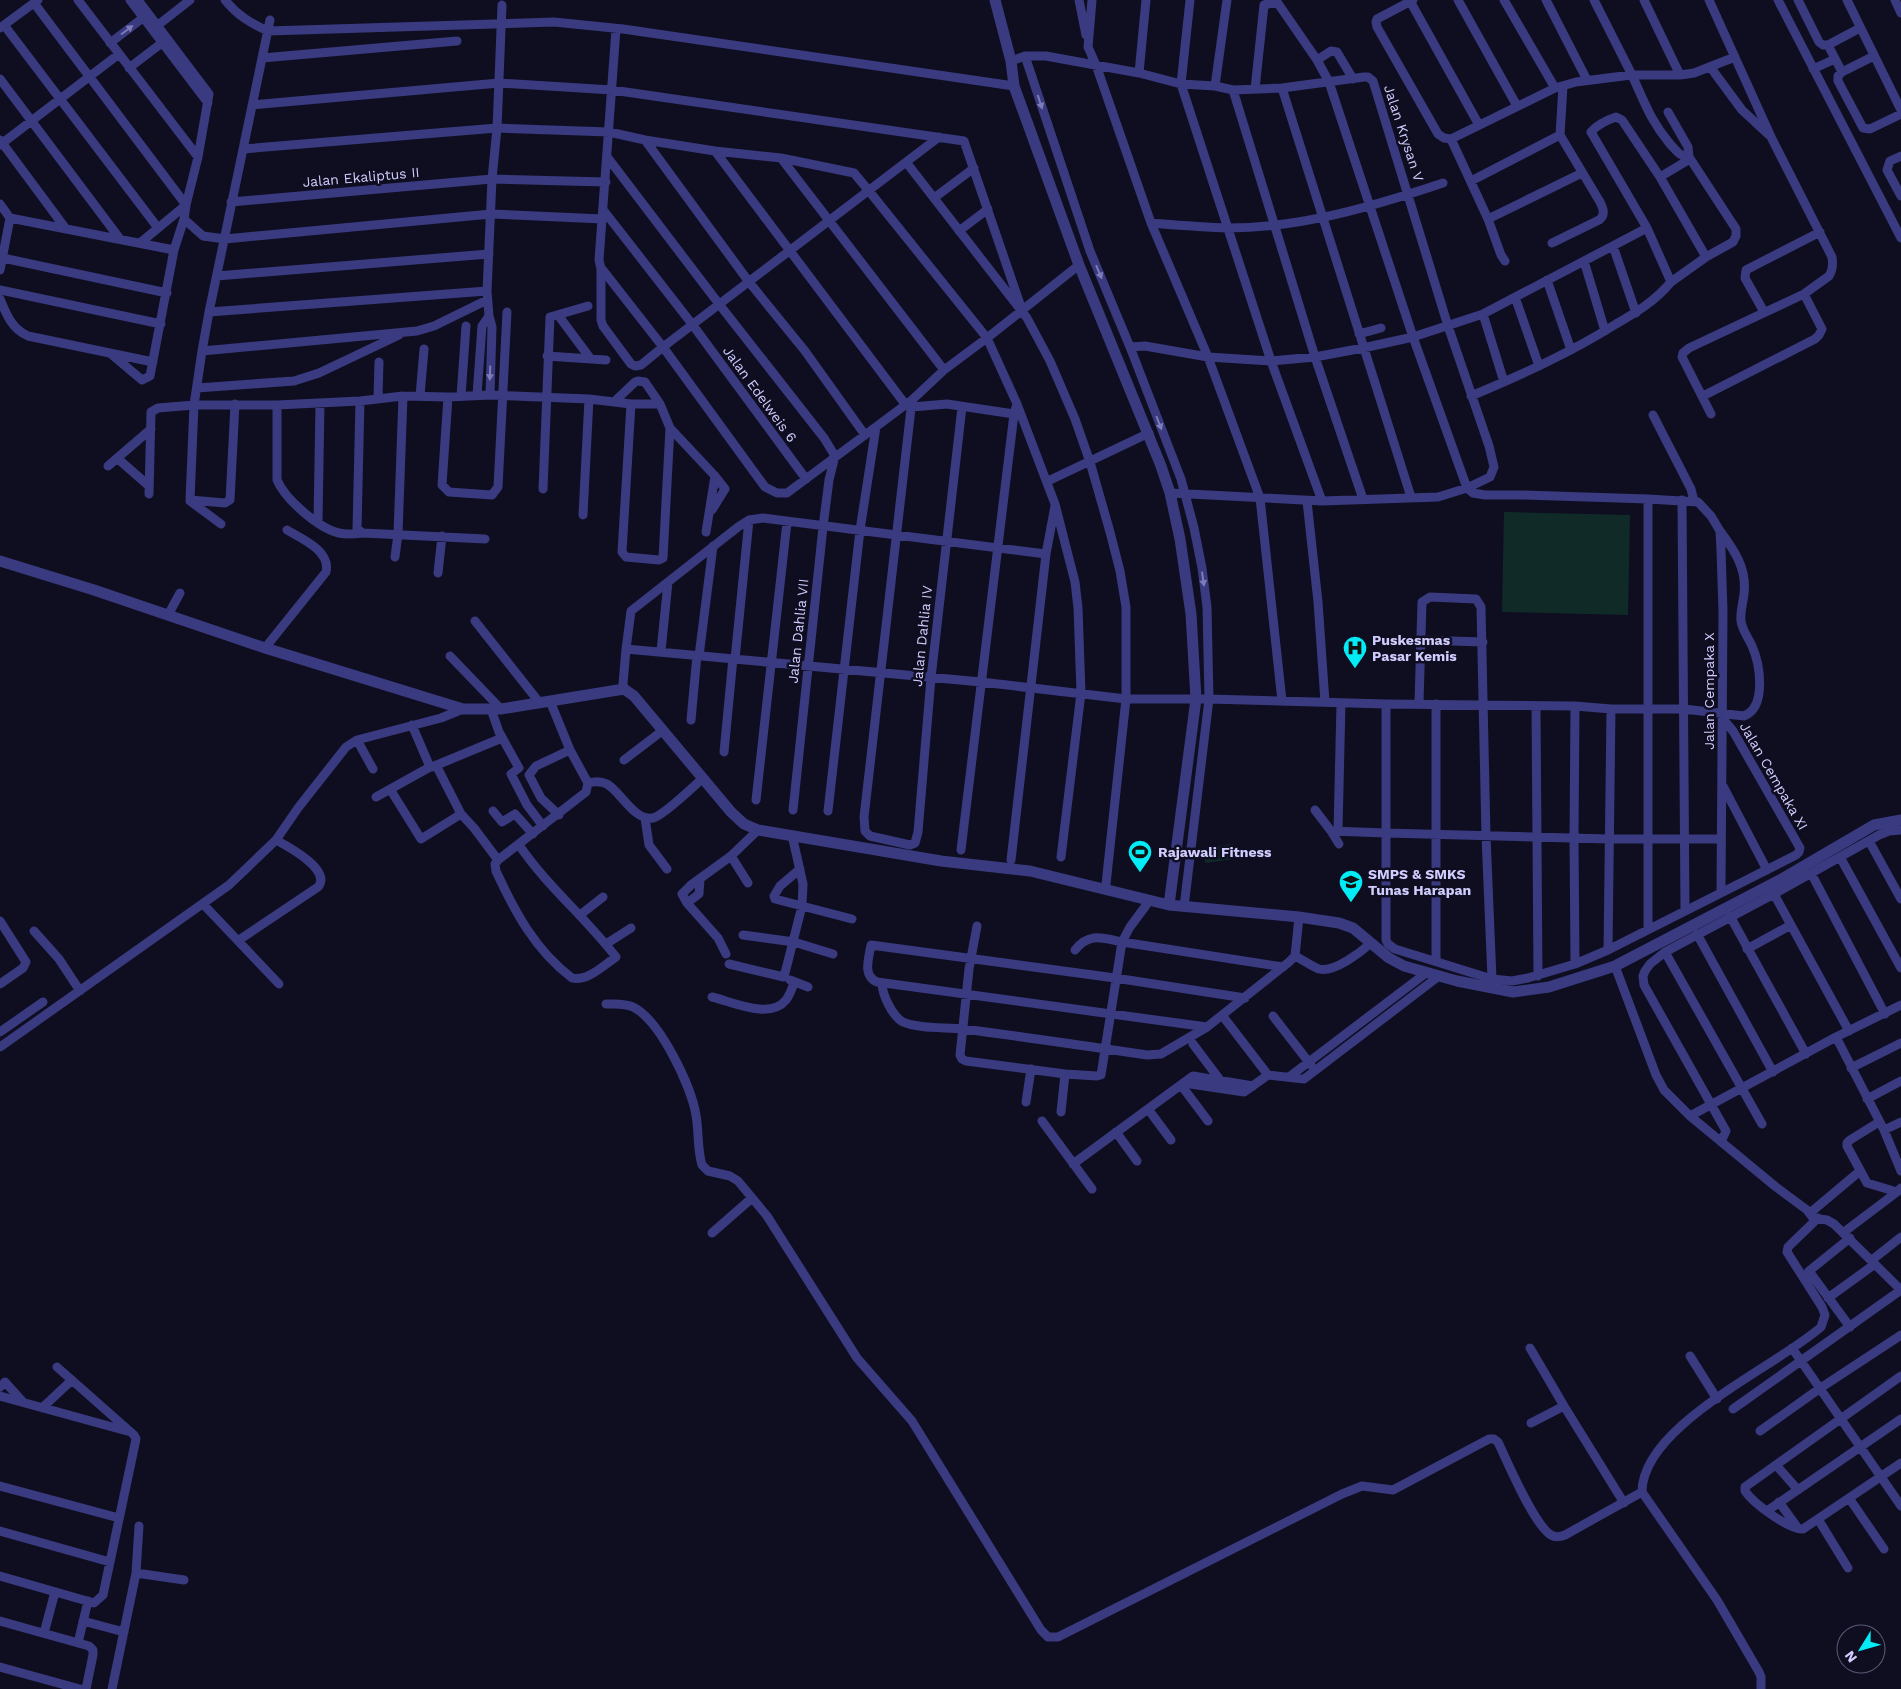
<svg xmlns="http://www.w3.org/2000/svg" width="1901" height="1689" viewBox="0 0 1901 1689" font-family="'Work Sans',sans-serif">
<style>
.green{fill:#102a28}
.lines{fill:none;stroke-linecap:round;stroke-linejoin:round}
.minor{stroke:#393a7f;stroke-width:9}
.tertiary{stroke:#393a7f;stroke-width:11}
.oneway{fill:#7d7cb8}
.labels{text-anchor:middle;stroke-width:5;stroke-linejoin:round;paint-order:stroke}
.street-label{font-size:14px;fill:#d0cdfe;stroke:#0f0d20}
.poi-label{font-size:14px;font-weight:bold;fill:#d0cdfe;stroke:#0f0d20;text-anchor:start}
</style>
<rect width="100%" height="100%" fill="#0f0d20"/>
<path class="green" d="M 1504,512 L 1630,515 L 1628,615 L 1502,612 Z
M 1233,844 L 1235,859 L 1205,863 L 1203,848 Z"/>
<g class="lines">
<path class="minor" d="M 78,0 L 198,157
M 130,0 L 208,103
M 225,0 C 237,15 250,23 268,31 L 554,22 L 623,29 L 1014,86
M 1079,0 L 1086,35
M 1092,0 L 1088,47 L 1096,65 L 1151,223 L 1208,357 L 1260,498 L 1282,701
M 1190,0 L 1181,84 L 1271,361 L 1322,501
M 1413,0 L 1377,19 L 1376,22 L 1377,27 L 1438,134 L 1444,138 L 1451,139 L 1555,88 L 1576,82 L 1631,75 L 1680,75 L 1694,73 L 1735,57
M 1458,0 L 1517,106
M 1504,0 L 1555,88
M 1546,0 L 1587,80
M 1594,0 C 1606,24 1619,49 1631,73 C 1644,101 1650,120 1670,144 C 1676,150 1680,157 1689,157
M 1644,0 L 1680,75
M 1709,0 L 1772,139 L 1832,257 C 1833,264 1833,270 1829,276 L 1804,294 L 1689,348 L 1683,353 L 1682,357 L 1711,414
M 1778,0 L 1901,238
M 1798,0 L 1819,42 L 1823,45 L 1828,45 L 1860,28
M 1847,0 L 1901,110
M 1895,0 L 1901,13
M 1410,1 L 1479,125
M 34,3 L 186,205 L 140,243
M 1264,5 L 1277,2 L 1317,60 L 1329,82 L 1413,337 L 1467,488 L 1473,493 L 1485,495 L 1522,495 L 1648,499
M 270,20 L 209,312 L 202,351 L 194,405 L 277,405 L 360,401 L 403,396 L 448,397 L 490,395 L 589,399 L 631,404 L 660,404
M 4,25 L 158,228
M 0,28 L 38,0
M 153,29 L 190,0
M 616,29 L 599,260 L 601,269 L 601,320 L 603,326 L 631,364 L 635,366 L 641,365 L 663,347 L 939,137
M 110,43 L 148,14
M 1828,45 L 1842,72
M 1025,56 L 1090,251 L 1130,347 L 1181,479 L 1194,528 L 1202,568 L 1207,607 L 1209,699 L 1184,907
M 1874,56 L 1842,72 L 1838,76 L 1838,81 L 1863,128 L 1870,129 L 1901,114
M 262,58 L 457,41
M 1317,60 L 1331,51 L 1337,52 L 1353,79
M 1011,61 L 1025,56 L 1046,56 L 1139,73 L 1181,84 L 1215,86 L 1233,90 L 1282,88 L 1364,77 L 1368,77 L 1373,81 L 1448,326 L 1489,446 L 1494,467 L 1490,477 L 1467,488 L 1438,497 L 1322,501 L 1170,493
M 129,68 L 167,39
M 1711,68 L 1742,110 L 1769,135
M 1813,69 L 1835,59
M 1139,73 L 1146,0
M 0,79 L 120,239
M 1215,86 L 1227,0
M 1282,88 L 1411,497
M 1255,89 L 1264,5
M 1233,90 L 1315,357 L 1363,499
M 252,105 L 499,83 L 612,90 L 964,141 L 1022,310
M 1668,112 L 1688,147 L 1689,157 L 1736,229 L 1736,236 L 1733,242 L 1706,257 L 1671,282 L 1647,228 L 1591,132 C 1597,125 1607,120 1616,117 L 1622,120 L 1660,177 L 1706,257
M 1451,139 L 1488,219 L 1501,255 L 1505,261
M 0,140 L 66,229
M 645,140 L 749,282 L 805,351 L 865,435
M 0,145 L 119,54
M 243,149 L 497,128 L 609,132 L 645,140 L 715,151 L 781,158 L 944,370
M 715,151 L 905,404
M 1901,156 L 1890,161 L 1887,170 L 1901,196
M 608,158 L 719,304 L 824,438 L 835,456 L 829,480 L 823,527 L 793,810
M 781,158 L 854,173 L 869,191 L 987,338 L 1017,404 L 1055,504 L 1075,582 L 1078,608 L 1081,693 L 1061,857
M 906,162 L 1027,318 L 1050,361 L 1075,419 L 1090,462 L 1110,532 L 1120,571 L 1126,607 L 1126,699 L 1106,884
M 1660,177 L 1690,159
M 1471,181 L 1560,135
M 934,198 L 974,168
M 231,202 L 492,179 L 606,182
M 0,204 L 10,218 L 0,270
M 604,211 L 692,324 L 806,479
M 10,218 L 174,250
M 184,219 L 203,236 L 225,239 L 491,214 L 603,219
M 1488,219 L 1582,173
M 1151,223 C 1177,225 1202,227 1228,228 C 1302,228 1374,206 1443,183
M 959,231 L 988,209
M 1552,243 L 1599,220 C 1606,215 1603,208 1600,202 L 1560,135 L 1563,86
M 1613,246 L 1636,313
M 3,258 L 167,293
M 1584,261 L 1605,331
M 602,269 L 663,347 L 765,487 L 777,493 L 787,493 L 912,400 L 944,370 L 987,338 L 1079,265
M 217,276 L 489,254
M 1547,280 L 1571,350
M 0,290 L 161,324
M 1515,297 L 1539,366
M 0,299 C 6,314 12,329 28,336 L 153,362
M 209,312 L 487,291
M 1764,312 L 1745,278 L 1746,270 L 1820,232
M 1483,314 L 1504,382
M 558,315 L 590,358
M 1359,334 L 1381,328
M 1130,347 L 1145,346 L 1208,357 L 1271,361 L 1315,357 L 1363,348 L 1413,337 L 1483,314 L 1647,228
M 202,351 L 417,331 L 434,326 L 487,300
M 110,353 L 142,380 L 150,376 L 174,250 L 184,219 L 186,205 L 198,157 L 209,94 L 138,0
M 547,356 L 606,360
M 197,388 L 294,381 L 319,373 L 399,335
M 477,395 L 482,326 L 489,316
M 490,395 L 492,327 L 489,316 L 487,291 L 492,179 L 497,128 L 502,5
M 420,396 L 424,349
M 461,396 L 466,326
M 1471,396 C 1521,375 1570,353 1616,324 C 1637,312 1655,301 1671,282
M 1703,396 L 1815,339 L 1819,335 L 1822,329 L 1804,294
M 448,397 L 442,485 L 449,492 L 492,495 L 498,487 L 507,312
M 378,398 L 379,362
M 912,400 L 864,817 L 865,831 L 870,836 L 910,845 L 915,843 L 918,832 L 931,678 L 962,407
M 360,401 L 357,529 L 363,533 L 485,539
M 615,401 L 635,382 L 638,381 L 645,382 L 660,404 L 670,428 L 715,476 L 706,532
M 631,404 L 622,552 L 626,557 L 659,560 L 663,558 L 670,428
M 277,405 L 277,480 C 285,499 318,528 339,533 C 347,535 355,534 363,533
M 912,407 L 947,404 L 1014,414
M 1653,415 L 1691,489 L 1694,501
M 117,458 L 149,486
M 108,466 L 151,429
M 1048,481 L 1149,433
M 543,489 L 550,317 L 588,306
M 149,494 L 151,412 L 158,408 L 194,405 L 190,500
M 190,500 L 225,503 L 230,500 L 235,404
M 1682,500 L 1685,911
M 190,501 L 221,524
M 1307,501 L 1318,602 L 1325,702
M 712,510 L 725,489 L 715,476
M 583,515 L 589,399
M 318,522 L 320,403
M 1046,554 L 1055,506
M 395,557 L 398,534 L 403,396
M 438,573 L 442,536
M 168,615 L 180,593
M 475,621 L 539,702
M 1420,640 L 1483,642
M 265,648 L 326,572 C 331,551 302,539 287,530
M 626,649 L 631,611 L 738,527 L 749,520
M 661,651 L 668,582
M 450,656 L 501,709
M 699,656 L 713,546
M 735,659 L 749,520 L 763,518 L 1046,554 L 1011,860
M 624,689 L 623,684 L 626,649 L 981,682 L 1126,699 L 1209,699 L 1386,704 L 1575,706 L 1611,709 L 1684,709 L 1744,716 C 1767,707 1760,664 1752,646 C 1748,637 1742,630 1741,621 C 1740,612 1743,603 1744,594 C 1747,569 1735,551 1720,531
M 1419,703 L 1422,602 L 1430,597 L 1476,599 L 1481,607 L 1486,836 L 1492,979
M 1436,704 L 1436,961
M 1536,706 L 1538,976
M 1575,706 L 1574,838 L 1575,964
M 491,709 L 499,732 L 519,768 L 511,774 L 527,805 L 543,826
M 691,720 L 697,655
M 357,740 L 373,769
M 724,752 L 733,658
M 624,760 L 662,731
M 436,765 L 461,814 L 474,828 L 498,860
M 432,767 L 502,738
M 588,783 C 595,781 601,781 607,784 C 620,791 635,822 653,818 C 663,816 693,787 702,779
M 1723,786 L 1767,870
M 390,789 L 421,839 L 461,814
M 376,797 L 430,767 L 412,725
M 756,800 L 787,522
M 1315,810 L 1331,831 L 1386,833 L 1386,704
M 493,811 L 502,822 L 515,814 L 533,834
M 828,811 L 860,530 L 876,427
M 559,815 L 541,798 L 529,775 L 536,766 L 570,750
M 645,818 L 649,845 L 667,869
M 1331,831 L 1339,844
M 1338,831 L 1341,703
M 1721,839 L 1609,839 L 1386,833 L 1386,940 L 1388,944 L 1395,949 L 1492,979 L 1512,981 L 1528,978 L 1575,964 L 1608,950 L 1796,855 L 1799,852 L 1800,848 L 1733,731 L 1723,719
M 1869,841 L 1901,899
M 519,845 C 547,886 586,918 616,957 C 604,965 587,982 572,978 C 535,950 515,912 496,871 L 495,864 L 498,860 L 586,792 L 588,783 L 570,750 L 550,701
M 961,850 L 1014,414 L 1017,404
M 731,856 L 758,830
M 1840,857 L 1901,968
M 800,869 L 780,886 L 774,896 L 775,899 L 852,919
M 1811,873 L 1885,1014
M 1774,894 L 1849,1031
M 1150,900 L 1130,927 L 1122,942 L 1283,967
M 687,903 L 699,894 L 700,879
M 203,904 L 279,984
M 580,915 L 603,897
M 1730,916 L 1806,1054
M 0,921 L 26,962 L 23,968 L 0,984
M 977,926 L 969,969 L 960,1055 L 962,1059 L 966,1061 L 1065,1074 L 1097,1076 L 1101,1075 L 1122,942 C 1103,938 1089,932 1075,950
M 1648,929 L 1648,499 L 1698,502 L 1711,516 L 1720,531 L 1721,550 L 1723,611 L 1721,892
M 34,931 L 59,959 L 80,991
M 1697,934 L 1773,1072
M 743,935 L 794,942 L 833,954
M 239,940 L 318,887 C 332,870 289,847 276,840
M 606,944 L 631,928
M 1747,949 L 1791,925
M 1608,950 L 1611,709
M 1665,952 L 1762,1124
M 726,954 L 718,938 L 687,903 L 682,894 L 691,885 L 731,856 L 748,883
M 1295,956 C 1303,960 1311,966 1319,969 C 1334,973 1361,952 1371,943
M 729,964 L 784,977 L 802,906 L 803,884 L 792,835
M 1615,966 L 1656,1075 L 1664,1090 L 1690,1116 L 1776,1187 L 1807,1210 L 1813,1218 L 1827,1220 L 1834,1224 L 1901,1290
M 790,980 L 808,987
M 882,983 C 882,994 892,1016 903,1022 C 918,1029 946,1027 963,1029 C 1025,1037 1086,1046 1147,1055 L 1161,1054 L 1207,1027 L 1289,962 L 1295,956 L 1299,917
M 712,997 C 733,1002 770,1020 786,1000 C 790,995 792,988 794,983
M 606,1004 C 615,1004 625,1003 633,1007 C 660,1020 691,1086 696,1115 C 699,1131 697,1149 702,1165 L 708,1171 L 730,1176 L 738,1181 L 767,1216 L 857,1358 L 912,1421 L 1041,1630 L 1048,1637 L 1058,1637 L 1342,1494 L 1362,1486 L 1393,1490 L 1489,1439 L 1494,1439 L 1498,1442 C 1507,1461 1534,1525 1551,1535 C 1556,1538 1560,1537 1565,1535 L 1642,1492
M 1273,1016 L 1311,1065
M 1225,1019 L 1268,1075 L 1304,1079 L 1439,976
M 1207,1027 L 877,982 C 862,976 869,958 871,945 L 1115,978 L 1245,998
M 0,1032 L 43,1002
M 1836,1037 L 1884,1130 L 1901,1122
M 1193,1044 L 1220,1080
M 0,1047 L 229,885 L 276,840 L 298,808 L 346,747 L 357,740 L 441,718 L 463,709
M 1851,1068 L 1901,1043
M 1289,1077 L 1426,973
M 1184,1083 L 1244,1092 L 1268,1075
M 1181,1085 L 1208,1121
M 1867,1099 L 1901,1081
M 1026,1102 L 1031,1069
M 1148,1109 L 1171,1140
M 1061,1112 L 1065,1074
M 1690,1116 L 1836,1037 L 1901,1005
M 1042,1121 L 1092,1189
M 1879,1122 L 1850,1140 L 1847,1143 L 1847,1146 L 1867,1183 L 1897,1192 L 1901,1188
M 1884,1130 L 1901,1171
M 1116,1132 L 1137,1161
M 1721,1142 L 1726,1131 L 1644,985 L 1643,976 L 1645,971 L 1650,964 L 1665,952 L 1774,894 L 1879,835 L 1889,831 L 1901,830
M 1073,1164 L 1193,1076 L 1253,1086
M 1810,1213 L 1860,1171
M 1844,1232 L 1897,1192
M 712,1233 L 752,1198
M 1872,1260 L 1901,1237
M 1828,1298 L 1875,1264
M 1850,1327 L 1809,1271 L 1850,1238
M 1530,1348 L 1564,1406 L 1624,1503
M 1792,1348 L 1901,1506
M 1690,1356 L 1717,1399
M 1901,1376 L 1745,1487 L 1745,1491 C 1753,1503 1789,1530 1803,1529 L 1901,1463
M 0,1387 L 5,1382 L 23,1402
M 0,1396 L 127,1431
M 42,1408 L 72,1380
M 1733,1409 L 1901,1290
M 1531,1423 L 1564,1406
M 1760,1431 L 1819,1389 L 1901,1335
M 1776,1465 L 1798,1490
M 0,1486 L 119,1518
M 1849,1498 L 1884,1549
M 1779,1502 L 1797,1527
M 1767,1511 L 1901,1419
M 1818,1519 L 1848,1568
M 0,1531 L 110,1562
M 136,1573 L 184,1580
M 0,1576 L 94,1603 L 103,1595 L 136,1439 L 134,1435 L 57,1367
M 0,1621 L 89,1646 L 93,1650 L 93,1655 L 86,1689
M 83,1621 L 124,1632
M 44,1633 L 55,1592
M 78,1643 L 88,1601
M 0,1667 L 80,1689
M 112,1689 L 136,1573 L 139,1526
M 1761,1689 L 1761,1677 L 1759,1672 L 1717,1600 L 1642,1492 C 1642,1425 1776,1367 1821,1327 L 1825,1315 L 1822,1307 L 1787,1252 L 1788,1247 L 1818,1218"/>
<path class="tertiary" d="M 995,0 L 1011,61 L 1014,86 L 1079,265 L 1161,466 L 1170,493 L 1180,539 L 1191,614 L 1196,699 L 1169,905
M 0,561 L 94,590 L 265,648 L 463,709 L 501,709 L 624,689 L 634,696 L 731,812 L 744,824 L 758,830 L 941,861 L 1030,871 L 1169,905 L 1299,917 L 1339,923 L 1353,928 L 1389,958 L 1404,966 L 1457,981 L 1513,992 L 1549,987 L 1615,966 L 1780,880 L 1874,825 L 1901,820"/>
</g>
<defs><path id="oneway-solid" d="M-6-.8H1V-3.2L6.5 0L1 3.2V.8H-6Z" transform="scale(1.25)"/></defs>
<g class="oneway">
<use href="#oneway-solid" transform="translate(127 30) rotate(-37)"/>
<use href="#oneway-solid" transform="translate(1040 102) rotate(72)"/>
<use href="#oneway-solid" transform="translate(1099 272) rotate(67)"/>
<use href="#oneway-solid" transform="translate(490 373) rotate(92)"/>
<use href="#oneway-solid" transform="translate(1159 423) rotate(69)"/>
<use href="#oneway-solid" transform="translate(1203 579) rotate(82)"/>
</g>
<defs>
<symbol id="hospital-pin" viewBox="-11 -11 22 30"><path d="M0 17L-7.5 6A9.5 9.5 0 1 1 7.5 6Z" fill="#03ecf5" stroke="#0f0d20"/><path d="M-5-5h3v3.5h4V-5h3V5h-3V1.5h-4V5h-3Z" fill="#111"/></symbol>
<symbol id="stadium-pin" viewBox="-11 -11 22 30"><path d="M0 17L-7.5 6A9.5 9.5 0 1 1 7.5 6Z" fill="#03ecf5" stroke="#0f0d20"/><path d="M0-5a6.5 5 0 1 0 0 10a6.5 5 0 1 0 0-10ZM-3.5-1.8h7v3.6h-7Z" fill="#111"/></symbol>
<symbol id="school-pin" viewBox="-11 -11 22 30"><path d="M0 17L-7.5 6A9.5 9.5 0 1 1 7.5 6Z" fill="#03ecf5" stroke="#0f0d20"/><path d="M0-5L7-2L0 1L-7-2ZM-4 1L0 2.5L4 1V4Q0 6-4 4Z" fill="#111"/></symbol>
</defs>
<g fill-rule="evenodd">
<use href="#hospital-pin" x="1341" y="634" width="28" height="38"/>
<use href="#stadium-pin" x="1126" y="838" width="28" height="38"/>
<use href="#school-pin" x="1337" y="868" width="28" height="38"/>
</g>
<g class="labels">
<g class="street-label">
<text transform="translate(1404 133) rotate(72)" y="5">Jalan Krysan V</text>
<text transform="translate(361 177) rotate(-5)" y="5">Jalan Ekaliptus II</text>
<text transform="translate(760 394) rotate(54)" y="5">Jalan Edelweis 6</text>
<text transform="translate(798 631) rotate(-84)" y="5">Jalan Dahlia VII</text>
<text transform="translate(922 636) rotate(-84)" y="5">Jalan Dahlia IV</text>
<text transform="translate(1709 691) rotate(-90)" y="5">Jalan Cempaka X</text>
<text transform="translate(1774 776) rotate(60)" y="5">Jalan Cempaka XI</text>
</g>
<g class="poi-label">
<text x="1372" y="645">Puskesmas<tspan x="1372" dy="16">Pasar Kemis</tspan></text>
<text x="1158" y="857">Rajawali Fitness</text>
<text x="1368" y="879">SMPS &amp; SMKS<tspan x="1368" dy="16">Tunas Harapan</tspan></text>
</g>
</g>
<g transform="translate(1861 1649) rotate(233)"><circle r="24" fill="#0f0d20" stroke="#5c5a79"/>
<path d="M0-4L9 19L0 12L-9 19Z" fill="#03ecf5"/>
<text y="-8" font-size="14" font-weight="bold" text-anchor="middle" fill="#d0cdfe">N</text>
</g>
</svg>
